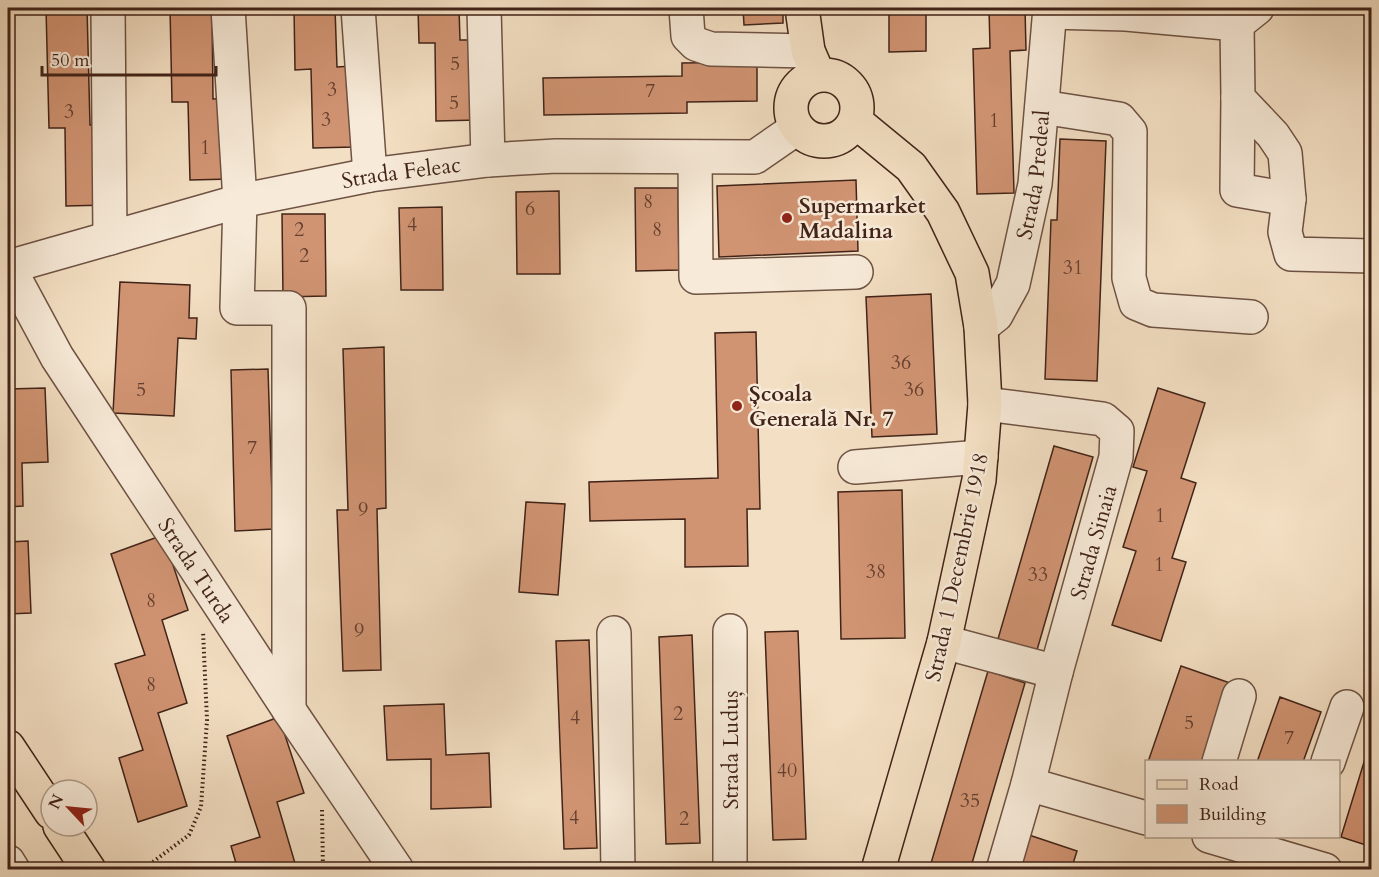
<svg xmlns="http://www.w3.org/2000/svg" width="1379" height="877" viewBox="0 0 1379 877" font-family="Cardo,serif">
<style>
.building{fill:#d19473;stroke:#412318;stroke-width:1.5}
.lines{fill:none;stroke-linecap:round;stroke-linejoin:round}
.minor-casing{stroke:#6e5243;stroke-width:36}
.major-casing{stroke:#412318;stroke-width:36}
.path{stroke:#412318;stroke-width:4;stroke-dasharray:1.5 3;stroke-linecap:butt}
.minor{stroke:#f7ead8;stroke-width:33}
.major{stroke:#f3dfc3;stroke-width:33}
.poi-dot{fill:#8f2418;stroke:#f7ead8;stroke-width:2}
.labels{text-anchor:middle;stroke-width:5;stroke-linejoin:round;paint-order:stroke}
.number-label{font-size:20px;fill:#653f2f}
.street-label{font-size:22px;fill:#412318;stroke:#f7ead8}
.poi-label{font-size:22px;font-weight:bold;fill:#412318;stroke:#f7ead8;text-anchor:start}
</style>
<rect width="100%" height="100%" fill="#f3dfc3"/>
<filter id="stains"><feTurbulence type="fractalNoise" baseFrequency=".00333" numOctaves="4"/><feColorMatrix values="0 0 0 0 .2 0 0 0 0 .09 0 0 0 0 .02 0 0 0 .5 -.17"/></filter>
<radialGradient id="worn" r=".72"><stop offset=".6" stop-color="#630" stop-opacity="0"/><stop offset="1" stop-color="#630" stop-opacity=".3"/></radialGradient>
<path class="building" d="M 46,8 L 87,8 L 90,125 L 105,124 L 107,205 L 66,206 L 65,128 L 49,128 Z
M 170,8 L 212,8 L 213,99 L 229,98 L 231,179 L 190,180 L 188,102 L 172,102 Z
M 294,8 L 335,8 L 337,67 L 352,66 L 354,147 L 313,148 L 311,69 L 295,70 Z
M 418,8 L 459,8 L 460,40 L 475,40 L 477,120 L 436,121 L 435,43 L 419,43 Z
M 542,8 L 683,8 L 683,9 L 542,13 Z
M 743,8 L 783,8 L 783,23 L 744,25 Z
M 889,8 L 926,8 L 926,51 L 889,52 Z
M 989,8 L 1025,8 L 1026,50 L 1010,51 L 1014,193 L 977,194 L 973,49 L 990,48 Z
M 757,62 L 757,101 L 687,102 L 687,113 L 544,115 L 543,78 L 682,76 L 682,63 Z
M 1060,139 L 1106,141 L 1097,381 L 1045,379 L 1051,220 L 1057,220 Z
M 856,180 L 858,251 L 719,257 L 717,186 Z
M 635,188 L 678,188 L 679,270 L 636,271 Z
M 559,191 L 560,274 L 517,274 L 516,192 Z
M 442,207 L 443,290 L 401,290 L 399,208 Z
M 282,214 L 325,214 L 326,296 L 283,297 Z
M 120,282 L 190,285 L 189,318 L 197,318 L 196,339 L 178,338 L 174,416 L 113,413 Z
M 931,294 L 937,434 L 872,437 L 866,297 Z
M 756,332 L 760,509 L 747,509 L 748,566 L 685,567 L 685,519 L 590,521 L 589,482 L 718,478 L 715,333 Z
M 384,347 L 386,508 L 377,509 L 381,670 L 343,671 L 337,510 L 348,510 L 343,349 Z
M 268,369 L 273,529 L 235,531 L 231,370 Z
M 45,388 L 48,462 L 22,463 L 23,506 L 8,507 L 8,389 Z
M 1158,388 L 1205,403 L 1181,478 L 1196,483 L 1172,558 L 1186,562 L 1161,641 L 1112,625 L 1136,551 L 1123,547 L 1147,471 L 1133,467 Z
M 1054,446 L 1093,457 L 1037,650 L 998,639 Z
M 902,490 L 905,638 L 841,639 L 838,492 Z
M 526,502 L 565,504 L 558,595 L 519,592 Z
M 163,535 L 188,610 L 162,620 L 187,703 L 158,713 L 187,806 L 138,822 L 119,758 L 143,750 L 115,664 L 145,655 L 111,554 Z
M 28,541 L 31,613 L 8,614 L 8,542 Z
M 798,631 L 806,839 L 773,840 L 765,632 Z
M 692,635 L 700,843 L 666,844 L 659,637 Z
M 589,640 L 597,848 L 564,849 L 556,641 Z
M 1181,666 L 1230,683 L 1203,762 L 1148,762 Z
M 988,671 L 1025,683 L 970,870 L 929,870 Z
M 1280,697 L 1321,712 L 1303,762 L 1257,762 Z
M 444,704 L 446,755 L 489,753 L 491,807 L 431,809 L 431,759 L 387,760 L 384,706 Z
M 279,717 L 304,793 L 277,802 L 297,870 L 238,870 L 231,846 L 260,837 L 227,736 Z
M 1372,736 L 1372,847 L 1341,837 Z
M 1029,835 L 1077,851 L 1071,870 L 1017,870 Z"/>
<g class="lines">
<defs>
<g id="minor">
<path d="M 108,8 L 110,238"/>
<path d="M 228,8 L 240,201 L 237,308 L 289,308 L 289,710"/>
<path d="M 358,8 L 370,175"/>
<path d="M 484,8 L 488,160"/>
<path d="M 686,8 L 688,36 L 696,44 L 711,49 L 808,51"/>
<path d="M 1050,12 L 1126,14 L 1237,24 L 1257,8"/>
<path d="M 1237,24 L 1238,98 L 1273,135 L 1285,153 L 1289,199 L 1285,232 L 1291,254 L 1372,256"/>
<path d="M 1238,98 L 1237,190 L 1289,199"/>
<path d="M 1042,107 L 1119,119 L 1130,132 L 1129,278 L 1136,303 L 1153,310 L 1251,317"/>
<path d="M 695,157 L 696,277 L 856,272"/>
<path id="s1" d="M 8,266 L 57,357 L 289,710 L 397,870"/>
<path id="s2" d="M 8,267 L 240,201 L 370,175 L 488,160 L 556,156 L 755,157 L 797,128"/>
<path id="s3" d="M 981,327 L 996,315 L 1013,284 L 1035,184 L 1050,8"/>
<path d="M 985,404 L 1103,419 L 1117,431 L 1116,457 L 1056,672 L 1028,784 L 1146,818"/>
<path d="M 855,467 L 981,457"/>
<path d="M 730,631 L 730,870"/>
<path d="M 614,633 L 618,870"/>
<path d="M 944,642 L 1056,672"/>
<path d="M 1219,762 L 1239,696"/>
<path d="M 1328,762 L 1347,707"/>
<path d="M 1209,836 L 1325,870"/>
<path d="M 8,862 L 13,870"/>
<path d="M 1003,870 L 1028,784"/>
</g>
<path id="major" d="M 802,8 L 808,51 L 818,74
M791 108a33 33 0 1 1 66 0a33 33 0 1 1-66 0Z
M 855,121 L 911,167 L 943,212 L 972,273 L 981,327 L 985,404 L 979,480 L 944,642 L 878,870
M 8,747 L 51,812
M 60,826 L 89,870"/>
</defs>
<use href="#minor" class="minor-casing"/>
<use href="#major" class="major-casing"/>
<path class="path" d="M 322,810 L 323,870
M 142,870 L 189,835 L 201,807 L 207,720 L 203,631"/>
<use href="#minor" class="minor"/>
<use href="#major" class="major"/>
</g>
<g class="poi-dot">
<circle cx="787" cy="218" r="6"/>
<circle cx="737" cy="406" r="6"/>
</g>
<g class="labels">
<g class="number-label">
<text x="455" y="70">5</text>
<text x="332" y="96">3</text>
<text x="650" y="97">7</text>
<text x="454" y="109">5</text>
<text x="69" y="118">3</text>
<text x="326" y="126">3</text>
<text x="994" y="127">1</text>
<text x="205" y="154">1</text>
<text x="648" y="208">8</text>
<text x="530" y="215">6</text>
<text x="412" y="231">4</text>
<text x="299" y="236">2</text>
<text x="657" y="236">8</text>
<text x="304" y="262">2</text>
<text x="1073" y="274">31</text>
<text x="901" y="369">36</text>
<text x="141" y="396">5</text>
<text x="914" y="396">36</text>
<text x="252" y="454">7</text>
<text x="363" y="516">9</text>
<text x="1160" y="522">1</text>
<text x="1159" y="571">1</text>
<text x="876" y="578">38</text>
<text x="1038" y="581">33</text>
<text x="151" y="607">8</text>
<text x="359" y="637">9</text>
<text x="151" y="691">8</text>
<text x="678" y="720">2</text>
<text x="575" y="724">4</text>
<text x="1189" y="729">5</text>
<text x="1289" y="744">7</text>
<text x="787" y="777">40</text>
<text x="970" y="807">35</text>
<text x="574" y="824">4</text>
<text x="684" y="825">2</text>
</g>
<g class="street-label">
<text dy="8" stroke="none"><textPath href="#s2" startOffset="405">Strada Feleac</textPath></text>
<text dy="8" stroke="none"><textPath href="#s3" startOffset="166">Strada Predeal</textPath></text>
<text transform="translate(1093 542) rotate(-74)" y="8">Strada Sinaia</text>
<text transform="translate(956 567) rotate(-78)" y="8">Strada 1 Decembrie 1918</text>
<text dy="8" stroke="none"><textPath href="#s1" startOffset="358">Strada Turda</textPath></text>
<text transform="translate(730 750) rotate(-90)" y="8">Strada Luduș</text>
</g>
<g class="poi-label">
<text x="799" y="213">Supermarket<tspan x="799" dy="25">Madalina</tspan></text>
<text x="749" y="401">Școala<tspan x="749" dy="25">Generală Nr. 7</tspan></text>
</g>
</g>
<rect width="1379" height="877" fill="none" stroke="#f3dfc3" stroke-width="30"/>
<rect x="9" y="9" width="1361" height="859" fill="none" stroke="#412318" stroke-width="3"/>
<rect x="15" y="15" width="1349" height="847" fill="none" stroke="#412318" stroke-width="1.5"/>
<rect x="1145" y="760" width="195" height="78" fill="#f7ead8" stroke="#ae9a8b" stroke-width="1.5"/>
<rect x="1157" y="780" width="30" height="9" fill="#f3dfc3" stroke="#ae9a8b" stroke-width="1.5"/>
<text x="1199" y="790" font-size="18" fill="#412318">Road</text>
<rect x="1157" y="805" width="30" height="18" fill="#d19473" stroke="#ae9a8b" stroke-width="1.5"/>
<text x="1199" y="820" font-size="18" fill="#412318">Building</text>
<g transform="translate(69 808) rotate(296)"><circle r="28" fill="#f7ead8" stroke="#ae9a8b" stroke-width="1.5"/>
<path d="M0-4.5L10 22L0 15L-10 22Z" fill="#8f2418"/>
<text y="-9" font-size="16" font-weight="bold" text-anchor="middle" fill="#412318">N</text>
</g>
<path d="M42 66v9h174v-9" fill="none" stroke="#412318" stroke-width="3"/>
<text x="51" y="66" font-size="18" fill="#412318" stroke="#f7ead8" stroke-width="4.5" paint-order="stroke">50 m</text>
<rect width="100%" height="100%" filter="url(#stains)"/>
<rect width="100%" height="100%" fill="url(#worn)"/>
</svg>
